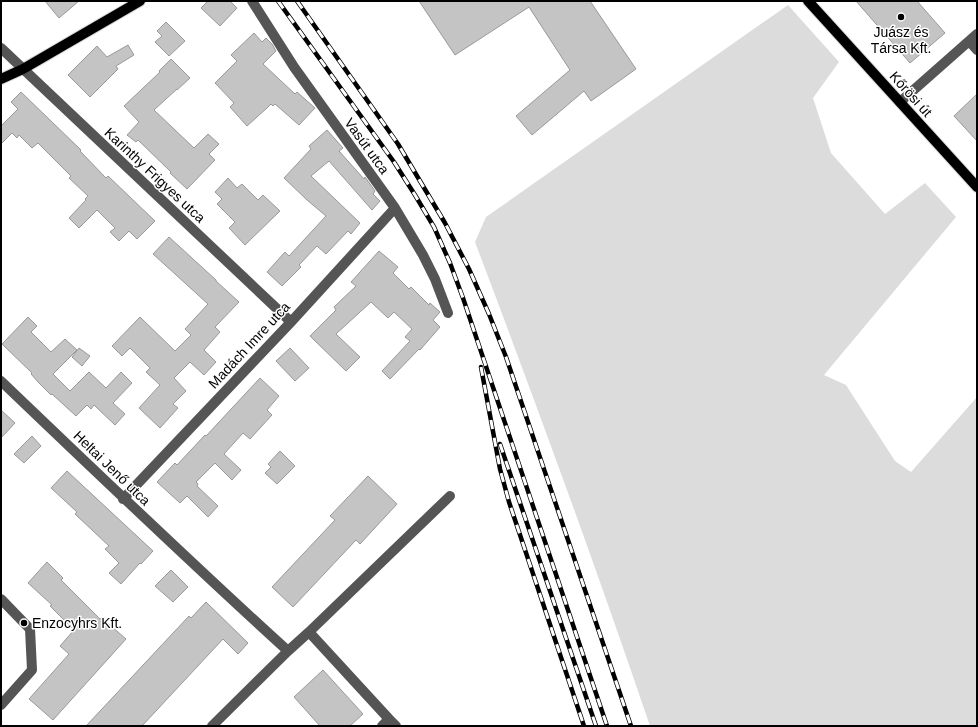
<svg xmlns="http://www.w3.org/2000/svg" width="978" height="727" viewBox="0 0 978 727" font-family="Helvetica,sans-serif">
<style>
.green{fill:#dcdcdc}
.building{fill:#c4c4c4;stroke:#999}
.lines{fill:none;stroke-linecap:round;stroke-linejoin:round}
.major-casing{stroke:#dbdbdb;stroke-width:12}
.minor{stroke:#555;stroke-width:10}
.major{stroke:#000;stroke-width:10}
.rail-casing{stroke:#000;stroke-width:4.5}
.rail{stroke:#fff;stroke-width:3;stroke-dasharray:9;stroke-linecap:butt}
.poi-dot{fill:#000;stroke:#fff;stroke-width:1.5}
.labels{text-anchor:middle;stroke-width:3;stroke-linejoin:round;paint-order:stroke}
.poi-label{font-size:14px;fill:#000;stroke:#fff}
.street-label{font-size:14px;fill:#000;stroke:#fff}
</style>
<rect width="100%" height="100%" fill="#fff"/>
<path class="green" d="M 788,5 L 839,62 L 813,98 L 831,153 L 885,214 L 925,183 L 956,217 L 824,375 L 846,385 L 895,461 L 911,472 L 977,397 L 977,726 L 650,726 C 595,564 536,403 475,242 L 486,217 Z"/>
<path class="building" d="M 45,1 L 79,1 L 59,18 Z
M 208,1 L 230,1 L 237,8 L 220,26 L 201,8 Z
M 419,1 L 590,1 L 636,69 L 591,101 L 584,91 L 532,135 L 516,116 L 570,70 L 529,7 L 455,55 Z
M 856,1 L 917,1 L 945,33 L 910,63 Z
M 166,22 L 185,41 L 169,56 L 155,42 L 162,36 L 157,31 Z
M 254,33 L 262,42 L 266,38 L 272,44 L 276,51 L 263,64 L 295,94 L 297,92 L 315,108 L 299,125 L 275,104 L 273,106 L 271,104 L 267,108 L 247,126 L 230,107 L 234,103 L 215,83 L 237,61 L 231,55 Z
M 128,45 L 134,55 L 116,66 L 118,69 L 90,97 L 68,75 L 97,46 L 107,57 Z
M 171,59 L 190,78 L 177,90 L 177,89 L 154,110 L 194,148 L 208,134 L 219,144 L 209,154 L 215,160 L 187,189 L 170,173 L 171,172 L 138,140 L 136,142 L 127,135 L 139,122 L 124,106 L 160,72 L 159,71 Z
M 21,92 L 81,150 L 80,151 L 106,178 L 108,176 L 155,221 L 137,239 L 129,231 L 119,241 L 110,232 L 115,228 L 97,210 L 79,228 L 69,218 L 86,200 L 85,199 L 88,196 L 69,178 L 71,176 L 38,143 L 32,148 L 19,135 L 17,138 L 12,133 L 1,144 L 1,126 L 18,109 L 11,102 Z
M 977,94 L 977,141 L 954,116 Z
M 327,130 L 343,148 L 339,151 L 364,179 L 365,177 L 375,191 L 373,194 L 380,201 L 372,210 L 329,161 L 311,176 L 360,223 L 351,234 L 348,231 L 326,254 L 317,246 L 299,265 L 301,267 L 282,286 L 267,272 L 285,252 L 289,256 L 326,216 L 307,200 L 284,178 L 311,149 L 309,146 Z
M 228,178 L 237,188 L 242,184 L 258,200 L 263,195 L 280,211 L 245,245 L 229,228 L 235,222 L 217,204 L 222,199 L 215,192 Z
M 169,237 L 216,280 L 216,281 L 239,302 L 215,327 L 220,332 L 204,350 L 216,362 L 204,375 L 190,362 L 174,378 L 186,391 L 173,404 L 178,408 L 160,428 L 139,408 L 160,385 L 146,372 L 150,368 L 130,348 L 122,356 L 112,346 L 140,317 L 175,351 L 191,335 L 185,329 L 208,304 L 153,254 Z
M 379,251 L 398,267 L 393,273 L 409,289 L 411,287 L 429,305 L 430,303 L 440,312 L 433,320 L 440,327 L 420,350 L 419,349 L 390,379 L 382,371 L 410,341 L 405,337 L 412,329 L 394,312 L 388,318 L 371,302 L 336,334 L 360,357 L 346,371 L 310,336 L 336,310 L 334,307 L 356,286 L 351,282 Z
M 28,317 L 37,326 L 31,332 L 51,352 L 65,339 L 77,350 L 53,374 L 70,391 L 89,372 L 106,388 L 121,372 L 132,383 L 113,403 L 125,414 L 115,425 L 94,405 L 91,409 L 87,405 L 76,416 L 52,394 L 51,395 L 39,383 L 31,374 L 32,373 L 2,344 Z
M 79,348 L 90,356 L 82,366 L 72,357 Z
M 290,348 L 309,368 L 295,381 L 276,361 Z
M 260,378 L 279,396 L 267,410 L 272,415 L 250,439 L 243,433 L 224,454 L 241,470 L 232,480 L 215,463 L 196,482 L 198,484 L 197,486 L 218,506 L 208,517 L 187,496 L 180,503 L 157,482 L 175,463 L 177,465 L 205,435 L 206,436 Z
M 1,410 L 15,423 L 1,438 Z
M 32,436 L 41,446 L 24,463 L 14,454 Z
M 280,451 L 295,466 L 277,484 L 265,473 L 271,467 L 268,464 Z
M 67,471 L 153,551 L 141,564 L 140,563 L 121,584 L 109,573 L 119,563 L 105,549 L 109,546 L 75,514 L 77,512 L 51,488 Z
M 368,476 L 397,504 L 360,544 L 356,540 L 293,607 L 272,587 L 335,520 L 330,516 Z
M 47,562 L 63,578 L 61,580 L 100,619 L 102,618 L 126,639 L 53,720 L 29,699 L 69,654 L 60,646 L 74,630 L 50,606 L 52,605 L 28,583 Z
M 171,570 L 188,587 L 173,602 L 155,586 Z
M 206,602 L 248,643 L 238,654 L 223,639 L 142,726 L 86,726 L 189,616 L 191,618 Z
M 323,670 L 363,714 L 350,726 L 320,726 L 294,697 Z"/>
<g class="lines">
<defs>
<path id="major" d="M 808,1 L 977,187
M 1,79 L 23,69 L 140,1"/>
</defs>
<use href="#major" class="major-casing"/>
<path class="minor" d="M 252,1 L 294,67 L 395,208 L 423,255 L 435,279 L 448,313
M 969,41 L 977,50
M 1,48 L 291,322
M 900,102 L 977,34
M 1,381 C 96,472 191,563 288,651 L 212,726
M 123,499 L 291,322 L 395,208
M 1,599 L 30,629 L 32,670 L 1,705
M 309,632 L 450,496
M 288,651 L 309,632 L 389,719 L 382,726
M 389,719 L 396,726"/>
<use href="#major" class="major"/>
<defs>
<path id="rail" d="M 278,1 L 394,162 L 415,195 L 434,227 L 450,263 L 463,298 L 607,726
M 297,1 L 398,144 L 445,223 L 469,269 L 489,314 L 506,357 L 631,726
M 481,367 L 500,469 L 509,502 L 584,726
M 500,444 L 596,726"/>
</defs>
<use href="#rail" class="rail-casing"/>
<use href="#rail" class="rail"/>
</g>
<g class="poi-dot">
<circle cx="901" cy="17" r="4"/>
<circle cx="24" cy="623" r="4"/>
</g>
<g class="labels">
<g class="poi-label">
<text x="901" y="37">Juász és<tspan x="901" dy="16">Társa Kft.</tspan></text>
<text x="32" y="628" text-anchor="start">Enzocyhrs Kft.</text>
</g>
<g class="street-label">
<text transform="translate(911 94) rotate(48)" y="5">Kőrösi út</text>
<text transform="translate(367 146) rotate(54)" y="5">Vasút utca</text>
<text transform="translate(155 175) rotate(43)" y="5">Karinthy Frigyes utca</text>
<text transform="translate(249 345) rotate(-47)" y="5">Madách Imre utca</text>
<text transform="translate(112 468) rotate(44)" y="5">Heltai Jenő utca</text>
</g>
</g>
<rect width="978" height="727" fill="none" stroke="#000000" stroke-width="4"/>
</svg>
